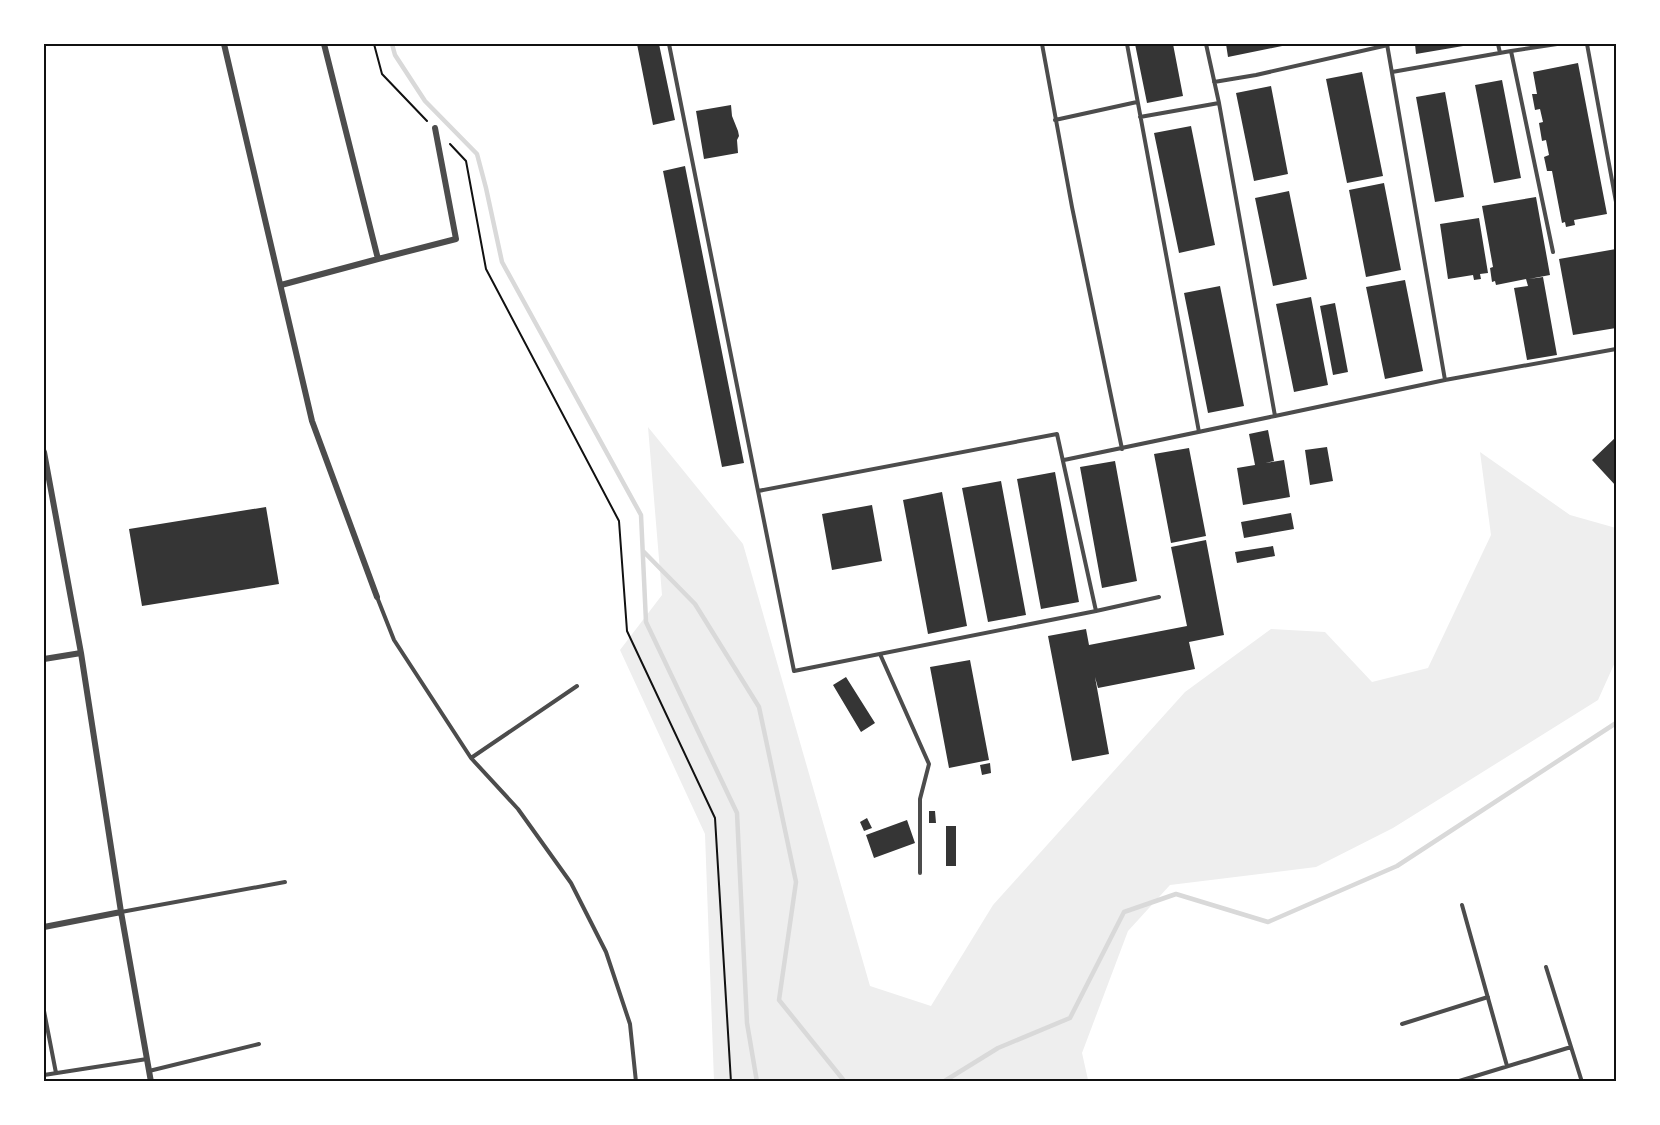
<svg xmlns="http://www.w3.org/2000/svg" width="1660" height="1125" viewBox="0 0 1660 1125" font-family="'Libre Baskerville',serif">
<style>
.green{fill:#eee}
.lines{fill:none;stroke-linecap:round;stroke-linejoin:round}
.stream{stroke:#d9d9d9;stroke-width:4.5}
.building{fill:#353535}
.path{stroke:#111;stroke-width:2}
.service{stroke:#4c4c4c;stroke-width:4}
.minor{stroke:#4c4c4c;stroke-width:6}
.neatline{fill:none;stroke:#111;stroke-width:2}
</style>
<rect width="100%" height="100%" fill="#fff"/>
<path class="green" d="M 648,427 L 743,544 L 870,986 L 931,1006 L 993,905 L 1185,692 L 1271,629 L 1325,632 L 1372,682 L 1428,668 L 1491,535 L 1480,452 L 1570,515 L 1616,528 L 1616,660 L 1598,700 L 1393,828 L 1316,867 L 1170,885 L 1128,931 L 1082,1053 L 1088,1080 L 1091,1081 L 714,1081 L 705,834 L 620,650 L 662,595 Z"/>
<g class="lines">
<path class="stream" d="M 392,44 L 395,55 L 425,101 L 477,154 L 486,188 L 502,262 L 641,515 L 646,622 L 737,813 L 747,1023 L 757,1082
M 644,552 L 695,604 L 759,707 L 796,882 L 779,1000 L 845,1082
M 943,1082 L 998,1048 L 1070,1018 L 1124,912 L 1176,894 L 1268,922 L 1397,866 L 1616,723"/>
</g>
<path class="building" d="M 637,44 L 659,44 L 675,120 L 653,125 Z
M 1135,44 L 1173,44 L 1183,96 L 1147,103 Z
M 1226,44 L 1287,44 L 1287,45 L 1228,57 Z
M 1415,44 L 1469,44 L 1469,45 L 1416,54 Z
M 1578,63 L 1607,214 L 1574,220 L 1575,225 L 1566,227 L 1565,222 L 1562,223 L 1552,171 L 1547,171 L 1544,157 L 1549,155 L 1546,140 L 1542,141 L 1539,123 L 1543,122 L 1540,109 L 1535,110 L 1532,94 L 1537,94 L 1533,72 Z
M 1362,72 L 1383,176 L 1347,183 L 1326,79 Z
M 1502,80 L 1521,178 L 1494,183 L 1475,85 Z
M 1271,86 L 1288,174 L 1254,181 L 1236,93 Z
M 1445,92 L 1464,197 L 1435,202 L 1416,97 Z
M 731,105 L 732,116 L 738,131 L 739,136 L 737,140 L 738,153 L 704,159 L 696,111 Z
M 1191,126 L 1215,245 L 1179,253 L 1154,133 Z
M 685,166 L 744,463 L 722,467 L 663,171 Z
M 1384,183 L 1401,270 L 1366,277 L 1349,190 Z
M 1289,191 L 1307,279 L 1273,286 L 1255,198 Z
M 1536,197 L 1550,275 L 1529,279 L 1543,277 L 1557,355 L 1527,360 L 1514,288 L 1528,286 L 1526,279 L 1496,285 L 1495,281 L 1492,282 L 1490,268 L 1493,267 L 1482,206 Z
M 1479,218 L 1488,273 L 1480,274 L 1481,279 L 1474,280 L 1473,275 L 1448,279 L 1440,224 Z
M 1616,249 L 1616,328 L 1573,335 L 1559,259 Z
M 1405,280 L 1423,371 L 1385,379 L 1366,287 Z
M 1220,286 L 1244,406 L 1208,413 L 1184,293 Z
M 1311,297 L 1328,385 L 1294,392 L 1276,304 Z
M 1335,303 L 1348,372 L 1333,375 L 1320,306 Z
M 1268,430 L 1274,461 L 1265,463 L 1284,460 L 1290,497 L 1243,505 L 1237,468 L 1255,465 L 1249,434 Z
M 1616,437 L 1616,486 L 1592,460 Z
M 1327,447 L 1333,481 L 1310,485 L 1305,450 Z
M 1189,448 L 1206,536 L 1171,543 L 1154,454 Z
M 1115,461 L 1137,581 L 1102,588 L 1080,467 Z
M 1055,472 L 1079,602 L 1041,609 L 1017,479 Z
M 1001,481 L 1026,615 L 988,622 L 962,488 Z
M 942,492 L 967,626 L 928,634 L 903,500 Z
M 872,505 L 882,561 L 832,570 L 822,514 Z
M 266,507 L 279,584 L 142,606 L 129,529 Z
M 1291,513 L 1294,529 L 1244,538 L 1241,522 Z
M 1206,540 L 1224,635 L 1189,642 L 1195,669 L 1098,688 L 1095,677 L 1109,754 L 1072,761 L 1048,636 L 1086,629 L 1089,645 L 1187,626 L 1171,547 Z
M 1273,546 L 1275,556 L 1237,563 L 1235,552 Z
M 970,660 L 989,760 L 949,768 L 930,667 Z
M 846,677 L 875,723 L 861,732 L 833,685 Z
M 990,763 L 991,773 L 982,775 L 980,765 Z
M 929,811 L 935,811 L 936,823 L 929,823 Z
M 867,818 L 872,828 L 864,831 L 860,822 Z
M 907,820 L 915,843 L 874,858 L 866,835 Z
M 946,826 L 956,826 L 956,866 L 946,866 Z"/>
<g class="lines">
<path class="path" d="M 374,44 L 382,74 L 427,121
M 450,144 L 466,161 L 486,269 L 619,521 L 627,631 L 715,818 L 731,1082"/>
<path class="service" d="M 669,44 L 758,491
M 1042,44 L 1072,207 L 1122,449
M 1127,44 L 1199,432
M 1387,44 L 1445,380
M 1498,44 L 1500,53
M 1587,44 L 1616,202
M 1511,51 L 1557,44
M 1392,72 L 1511,51 L 1553,252
M 1214,82 L 1256,75 L 1388,45
M 1140,117 L 1219,103
M 1055,120 L 1137,102
M 1275,416 L 1445,380 L 1616,349
M 1057,434 L 1096,611 L 794,671 L 758,491 Z
M 1064,460 L 1275,416 L 1219,103 L 1206,44
M 377,597 L 394,640 L 471,758 L 518,809 L 571,883 L 606,952 L 630,1024 L 636,1082
M 1096,611 L 1159,597
M 880,654 L 929,764 L 920,799 L 920,873
M 471,758 L 577,686
M 1462,905 L 1507,1066
M 121,912 L 285,882
M 1546,967 L 1582,1082
M 44,1011 L 56,1073
M 1402,1024 L 1488,997
M 149,1071 L 259,1044
M 44,1075 L 147,1059
M 1456,1082 L 1571,1047"/>
<path class="minor" d="M 224,44 L 312,421 L 377,597
M 378,259 L 456,239 L 435,128
M 281,285 L 378,259 L 324,44
M 44,452 L 81,653 L 121,912 L 151,1082
M 44,659 L 81,653
M 44,927 L 121,912"/>
</g>
<rect width="1660" height="1125" fill="none" stroke="#ffffff" stroke-width="90"/>
<rect x="45" y="45" width="1570" height="1035" class="neatline"/>
</svg>
